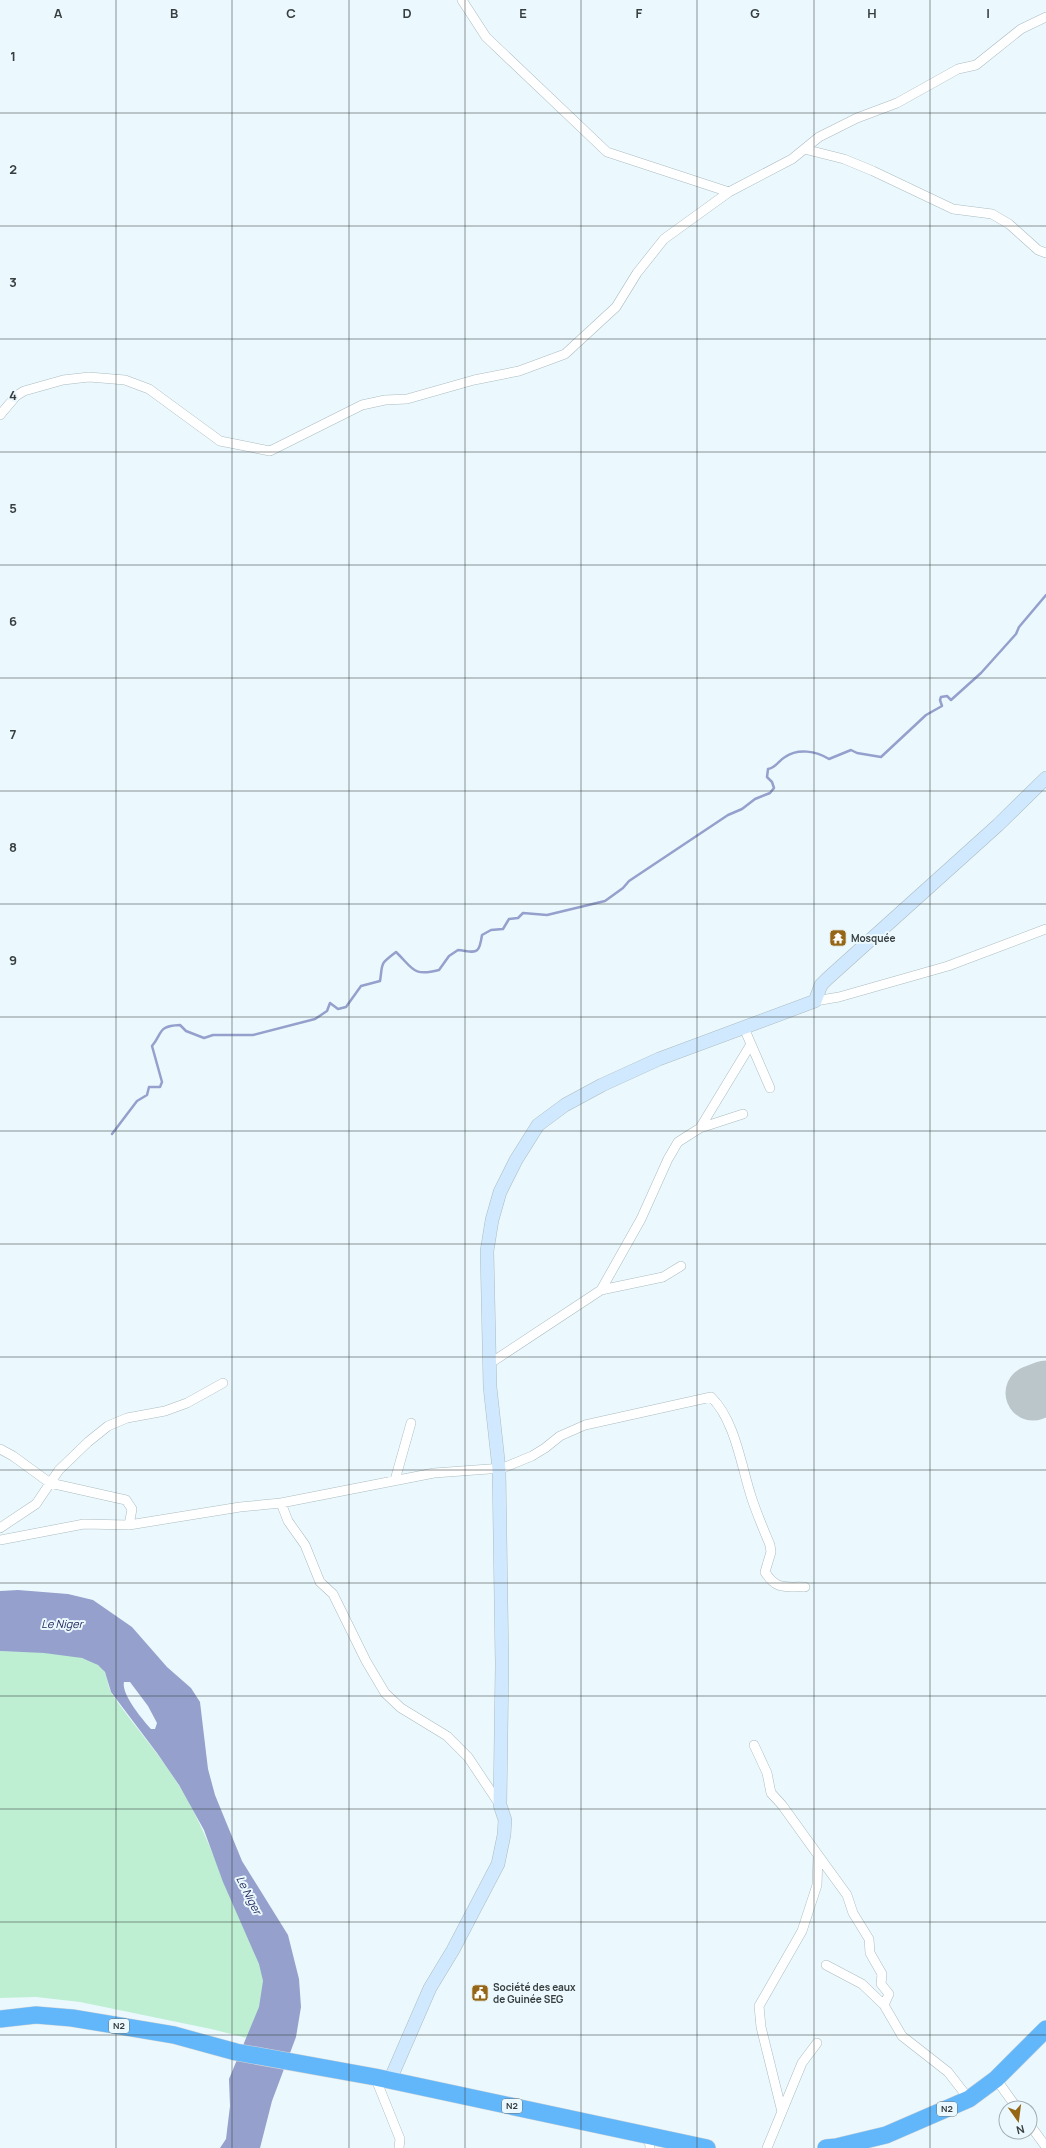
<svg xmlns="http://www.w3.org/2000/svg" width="1046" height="2148" viewBox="0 0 1046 2148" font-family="Manrope,sans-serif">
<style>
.green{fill:#beefd3}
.water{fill:#95a0cc;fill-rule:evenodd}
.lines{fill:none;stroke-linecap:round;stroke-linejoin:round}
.stream{stroke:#95a0cc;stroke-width:2.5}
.runway{stroke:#bac6ca;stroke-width:55}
.street-casing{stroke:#abbcc1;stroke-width:10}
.secondary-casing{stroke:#abbcc1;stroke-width:14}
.highway-casing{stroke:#d3d5d5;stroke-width:18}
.street{stroke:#fff;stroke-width:9}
.secondary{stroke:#d0e9fe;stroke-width:13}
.highway{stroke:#62b7fb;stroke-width:17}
.grid{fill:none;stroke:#373e40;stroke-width:1;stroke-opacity:0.55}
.labels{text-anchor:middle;stroke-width:4;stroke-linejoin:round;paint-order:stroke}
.shield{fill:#ebf9fe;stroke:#6d7679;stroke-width:1}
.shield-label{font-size:9px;font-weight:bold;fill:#373e40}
.poi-label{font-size:10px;font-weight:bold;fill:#373e40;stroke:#ebf9fe;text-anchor:start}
.water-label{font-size:11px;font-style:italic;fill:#1e245a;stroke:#ebf9fe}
.grid-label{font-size:13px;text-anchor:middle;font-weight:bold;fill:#373e40;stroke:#ebf9fe;stroke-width:4;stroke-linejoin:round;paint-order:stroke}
</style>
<rect width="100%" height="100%" fill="#ebf9fe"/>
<path class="green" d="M 0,1651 C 24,1652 78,1651 98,1665 C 109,1672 106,1684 112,1694 C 133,1725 158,1752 178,1784 C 204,1825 218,1869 237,1913 C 245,1934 261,1958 263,1981 C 264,1999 255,2022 247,2038 L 211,2029 L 80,2002 L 36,1997 L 0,1998 Z"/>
<path class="water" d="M 18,1590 L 68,1594 L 93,1600 L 132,1627 L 167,1667 L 191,1688 L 200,1702 L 208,1769 L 215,1795 L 242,1861 L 288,1935 L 299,1979 L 301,2007 L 296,2037 L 272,2101 L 260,2148 L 220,2148 L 226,2139 L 230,2106 L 229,2079 L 259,2007 L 263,1981 L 259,1964 L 223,1882 L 204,1830 L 179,1785 L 157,1753 L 111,1692 L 105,1672 L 98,1665 L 82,1658 L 44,1653 L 0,1651 L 0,1591 ZM 124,1682 L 130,1682 L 148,1706 L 157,1723 L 155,1729 L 151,1729 C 143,1720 121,1694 124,1682 Z"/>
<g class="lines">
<path class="stream" d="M 112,1134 L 137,1101 L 147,1095 L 149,1087 L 160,1087 L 162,1082 L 152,1046 C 163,1033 157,1026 180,1025 L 186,1031 L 204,1038 L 213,1035 L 253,1035 L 315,1019 L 327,1011 L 330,1003 L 338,1009 L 346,1007 L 361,986 L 380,981 C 383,962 379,965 396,952 C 413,968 412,977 439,970 L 449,956 L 458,950 C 476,952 479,956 482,935 L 491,930 L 503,929 L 509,919 L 518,918 L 523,913 L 547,915 L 605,901 L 623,888 L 629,881 L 728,815 L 742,809 L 755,799 L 770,793 L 774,788 L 772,782 L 767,777 L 768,769 C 776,768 778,761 785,757 C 798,748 816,751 829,759 L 851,750 L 857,753 L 881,757 L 926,715 L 942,706 L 940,700 L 941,697 L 947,696 L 951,700 L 981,673 L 1016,634 L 1019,627 L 1046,595"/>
<path class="runway" d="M 1033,1393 L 1046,1388"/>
<defs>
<path id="street" d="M 462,0 L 486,37 L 607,152 L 729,192
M 804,149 L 844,159 L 873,171 L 953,209 L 992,214 L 1009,224 L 1038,250 L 1046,253
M 0,415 L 16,396 L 24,391 L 63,380 L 89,377 L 125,380 L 149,389 L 220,441 L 270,451 L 362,405 L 385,400 L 407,399 L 474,380 L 519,371 L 565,354 L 616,307 L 637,273 L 664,239 L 729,192 L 792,159 L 819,137 L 857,118 L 897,103 L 958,69 L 976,65 L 1021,29 L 1046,17
M 815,1001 L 839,997 L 948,966 L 1046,929
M 744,1028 L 770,1088
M 700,1128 L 751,1044
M 601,1290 L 663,1277 L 681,1266
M 489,1364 L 601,1290 L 641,1219 L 668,1159 L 678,1142 L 700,1128 L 743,1114
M 0,1449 L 13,1456 L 50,1483 L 126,1500 L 132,1509 L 129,1525 L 240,1507 L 281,1503 L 434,1473 L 503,1468 L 532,1456 L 545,1448 L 560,1436 L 585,1425 L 711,1397 C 735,1420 741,1465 751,1496 C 756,1512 763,1528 770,1545 L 771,1552 L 765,1572 C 777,1591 785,1586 805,1587
M 395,1480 L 411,1423
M 281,1503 L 288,1521 L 305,1545 L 320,1582 L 333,1594 L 366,1661 L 385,1693 L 401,1708 L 447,1736 L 468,1757 L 500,1805
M 0,1528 L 36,1504 L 59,1470 L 88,1442 L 108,1426 L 127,1418 L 165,1411 L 187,1403 L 223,1383
M 0,1540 L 84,1524 L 129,1525
M 754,1745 L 767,1773 L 771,1793 L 782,1805 L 818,1855 L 817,1885 L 802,1931 L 759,2006 L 761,2027 L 782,2112
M 818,1855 L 847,1895 L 853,1913 L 869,1939 L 870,1953 L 882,1974 L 881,1984 L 889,1994 L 884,2005
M 826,1965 L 862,1984 L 884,2005 L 902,2036 L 948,2072 L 969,2099
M 375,2077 L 400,2139 L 399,2148
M 996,2079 L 1017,2108
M 1030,2125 L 1046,2147
M 649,2136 L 650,2148
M 767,2148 L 802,2063 L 817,2043"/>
<path id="secondary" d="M 390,2080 L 430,1988 L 453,1950 L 498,1864 L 504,1835 L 505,1820 L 500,1805 L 502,1665 L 499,1469 L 490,1387 L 487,1251 L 492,1220 L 500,1192 L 516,1160 L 538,1125 L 565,1105 L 602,1085 L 659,1059 L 815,1001 L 821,985 L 827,979 L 998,825 L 1046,778"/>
<path id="highway" d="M 0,2019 L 36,2015 L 72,2018 L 174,2035 L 236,2052 L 375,2077 L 707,2148
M 826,2148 L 836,2147 L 886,2135 L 969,2099 L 996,2079 L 1046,2029"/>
</defs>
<use href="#street" class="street-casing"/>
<use href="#secondary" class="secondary-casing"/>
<use href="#highway" class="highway-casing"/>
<use href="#street" class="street"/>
<use href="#secondary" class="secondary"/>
<use href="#highway" class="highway"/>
</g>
<path class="grid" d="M 116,0 L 116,2148M 232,0 L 232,2148M 349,0 L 349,2148M 465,0 L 465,2148M 581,0 L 581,2148M 697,0 L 697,2148M 814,0 L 814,2148M 930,0 L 930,2148M 0,113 L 1046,113M 0,226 L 1046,226M 0,339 L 1046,339M 0,452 L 1046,452M 0,565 L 1046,565M 0,678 L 1046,678M 0,791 L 1046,791M 0,904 L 1046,904M 0,1017 L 1046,1017M 0,1131 L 1046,1131M 0,1244 L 1046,1244M 0,1357 L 1046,1357M 0,1470 L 1046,1470M 0,1583 L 1046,1583M 0,1696 L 1046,1696M 0,1809 L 1046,1809M 0,1922 L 1046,1922M 0,2035 L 1046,2035"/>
<defs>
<symbol id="temple-square" viewBox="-11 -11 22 22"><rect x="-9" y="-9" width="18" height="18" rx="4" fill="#966617" stroke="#ebf9fe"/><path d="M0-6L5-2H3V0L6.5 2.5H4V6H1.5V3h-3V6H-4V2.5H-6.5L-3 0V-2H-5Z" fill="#fff"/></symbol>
<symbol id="civic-square" viewBox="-11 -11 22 22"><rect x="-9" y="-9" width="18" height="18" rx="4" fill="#966617" stroke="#ebf9fe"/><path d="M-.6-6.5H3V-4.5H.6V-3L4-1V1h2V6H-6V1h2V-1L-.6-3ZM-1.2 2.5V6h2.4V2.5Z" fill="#fff"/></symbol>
</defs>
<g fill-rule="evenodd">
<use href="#temple-square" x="828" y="928" width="20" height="20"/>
<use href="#civic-square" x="470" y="1983" width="20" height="20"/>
</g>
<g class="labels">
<g class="shield">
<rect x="109" y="2019" width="20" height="14" rx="3"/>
<rect x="502" y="2099" width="20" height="14" rx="3"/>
<rect x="937" y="2102" width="20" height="14" rx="3"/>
</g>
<g class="shield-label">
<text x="119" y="2029">N2</text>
<text x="512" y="2109">N2</text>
<text x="947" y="2112">N2</text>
</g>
<g class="poi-label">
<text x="851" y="942">Mosquée</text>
<text x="493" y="1991">Société des eaux<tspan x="493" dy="12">de Guinée SEG</tspan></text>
</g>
<g class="water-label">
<text x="62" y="1628">Le Niger</text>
<text transform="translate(249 1895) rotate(63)" y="4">Le Niger</text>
</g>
</g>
<g class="grid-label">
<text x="58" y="18">A</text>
<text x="174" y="18">B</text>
<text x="291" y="18">C</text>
<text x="407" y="18">D</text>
<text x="523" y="18">E</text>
<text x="639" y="18">F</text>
<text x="755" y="18">G</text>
<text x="872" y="18">H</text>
<text x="988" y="18">I</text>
<text x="13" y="61">1</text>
<text x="13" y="174">2</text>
<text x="13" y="287">3</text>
<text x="13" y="400">4</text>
<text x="13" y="513">5</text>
<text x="13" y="626">6</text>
<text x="13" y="739">7</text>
<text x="13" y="852">8</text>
<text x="13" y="965">9</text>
</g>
<g transform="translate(1018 2120) rotate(166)"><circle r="19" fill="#ebf9fe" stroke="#a3aeb2"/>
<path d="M0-3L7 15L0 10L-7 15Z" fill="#966617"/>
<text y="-6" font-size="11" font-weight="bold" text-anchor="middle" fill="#373e40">N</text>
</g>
</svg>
